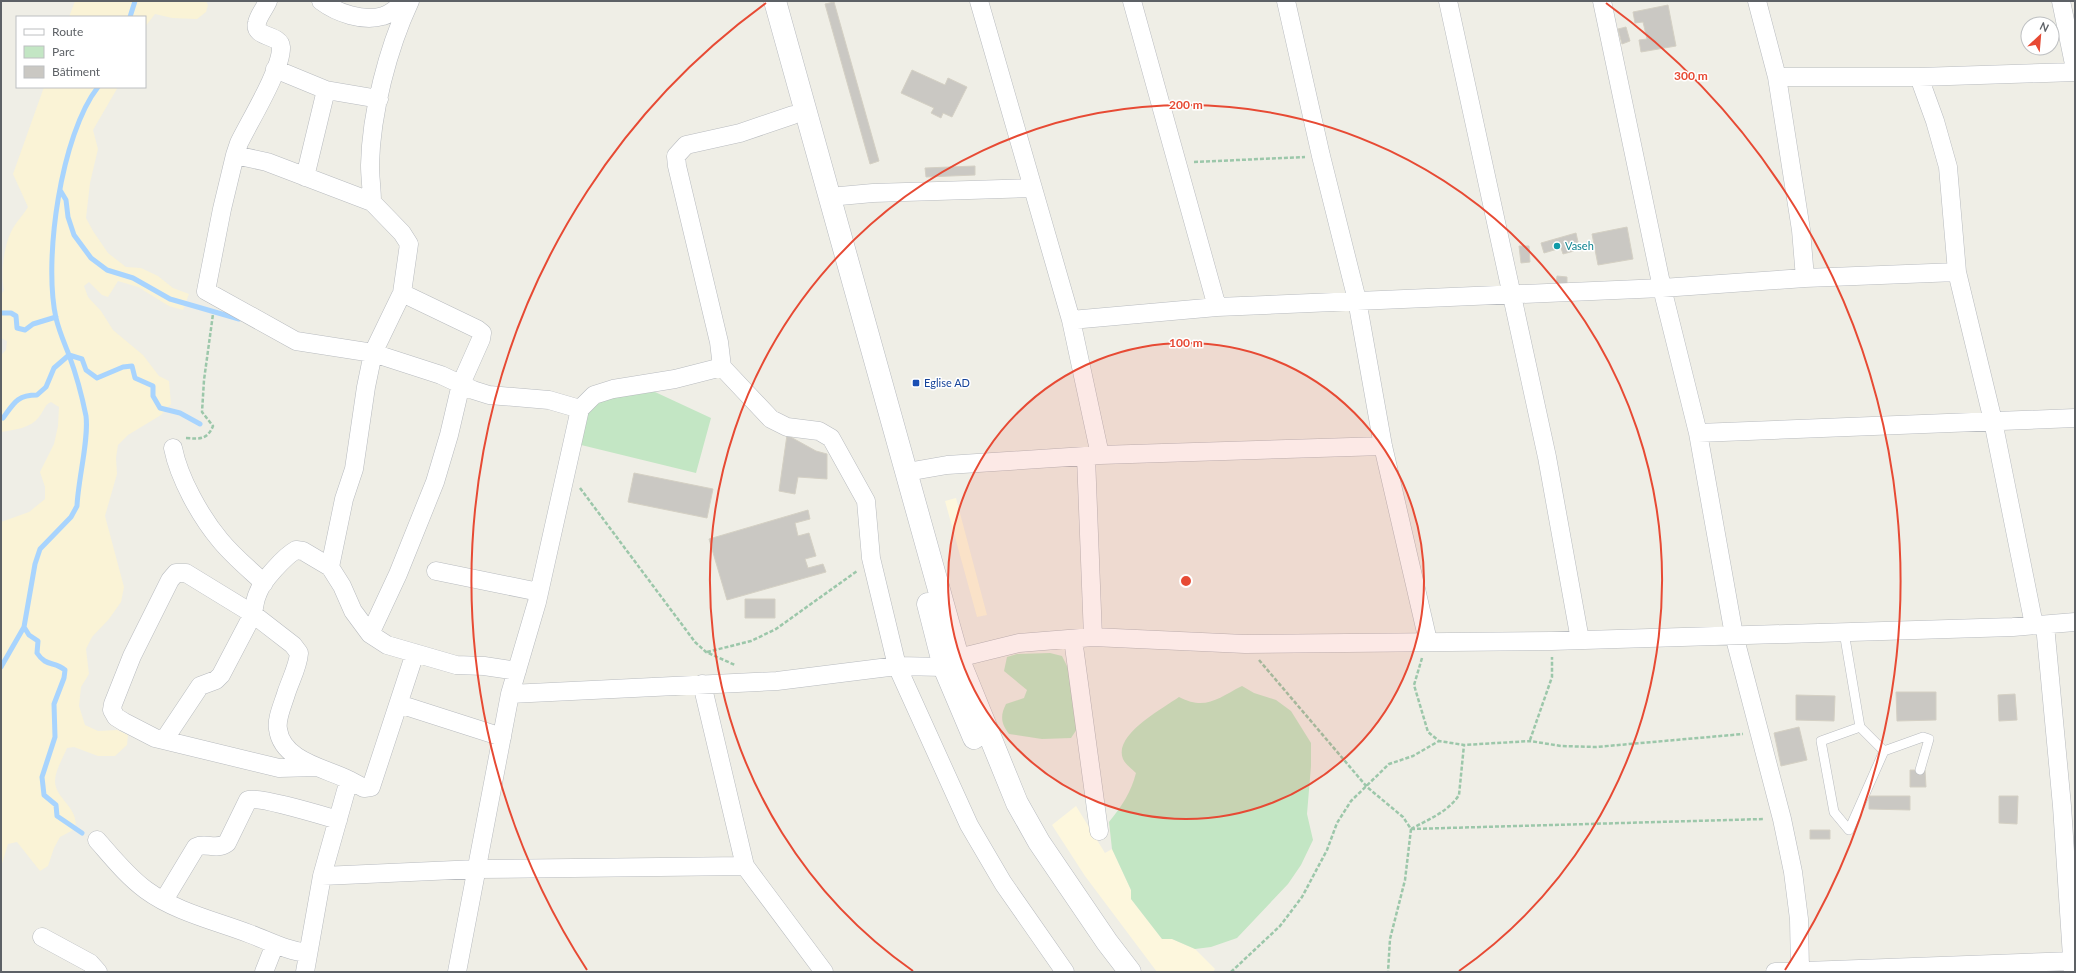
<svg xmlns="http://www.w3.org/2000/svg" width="2076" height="973" viewBox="0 0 2076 973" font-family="Lato,sans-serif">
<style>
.commercial{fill:#fdf7dd}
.green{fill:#c3e6c4}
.sand{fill:#faf3d6}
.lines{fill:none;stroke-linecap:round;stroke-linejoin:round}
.stream{stroke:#a8d4fe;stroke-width:5}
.building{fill:#cac8c3;stroke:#d4d0c4}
.lane-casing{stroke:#b8bbbf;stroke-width:10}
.street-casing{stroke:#b8bbbf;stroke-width:19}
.secondary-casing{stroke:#b7babf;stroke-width:23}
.path{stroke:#9cc7aa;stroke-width:2.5;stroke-dasharray:4 2;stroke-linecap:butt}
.lane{stroke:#fff;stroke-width:9}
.street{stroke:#fff;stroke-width:18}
.secondary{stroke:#fff;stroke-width:22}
.ring{fill:none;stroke:#e74a34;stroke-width:2}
.culture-dot{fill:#0f9aa8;stroke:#fff;stroke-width:1.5}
.transit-dot{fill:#1a4fb4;stroke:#fff;stroke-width:1.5}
.labels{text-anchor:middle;stroke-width:3;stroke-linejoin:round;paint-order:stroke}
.culture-label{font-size:11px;fill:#0d838f;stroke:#fff;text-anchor:start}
.transit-label{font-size:11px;fill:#164399;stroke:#fff;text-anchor:start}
.centre{fill:#e74a34;stroke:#fff;stroke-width:2}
.ring-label{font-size:12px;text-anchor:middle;font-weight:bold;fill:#e74a34;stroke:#fff;stroke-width:3;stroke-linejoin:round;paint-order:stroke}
</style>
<rect width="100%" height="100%" fill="#efeee6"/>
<path class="commercial" d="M 956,498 L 987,615 L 977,617 L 945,501 Z
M 1076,806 L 1105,853 L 1112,849 L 1131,890 L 1131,899 L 1162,939 L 1172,939 L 1195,949 L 1215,969 L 1213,972 L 1157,972 L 1085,876 L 1052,825 Z"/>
<path class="green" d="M 640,385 L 711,418 L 696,473 L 573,443 L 580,409 Z
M 1050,653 L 1062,656 L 1069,670 L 1077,729 L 1071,738 L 1042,739 L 1009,734 C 1001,723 1000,716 1006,704 L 1024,698 L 1027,690 L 1004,671 L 1007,657 L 1017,654 Z
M 1242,686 L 1254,693 L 1276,700 L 1291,711 L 1311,743 L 1311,766 L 1307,814 L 1313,840 L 1301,865 L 1288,884 L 1237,938 L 1211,947 L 1195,949 L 1172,939 L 1162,939 L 1131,899 L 1131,890 L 1112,849 L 1109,822 C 1122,806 1131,792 1136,773 C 1132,769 1125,764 1123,759 C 1113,735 1162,709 1179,697 C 1206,711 1218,698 1242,686 Z"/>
<path class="sand" d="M 75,1 L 206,1 L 208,5 L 206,12 L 197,19 L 172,18 L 155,14 L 145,27 L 145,17 L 69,17 Z
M 44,87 L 118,87 L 93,130 L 98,149 L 90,183 L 86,218 L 93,231 L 108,253 L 126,267 L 141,268 L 158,276 L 173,288 L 189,294 L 183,310 L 169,306 L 138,287 L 118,281 L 108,297 L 102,295 L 89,282 L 84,286 L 88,297 L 101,311 L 113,330 L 143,355 L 159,376 L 169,381 L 171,404 L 161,415 L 128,435 L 118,445 L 116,458 L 117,474 L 105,516 L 124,587 L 121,602 L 109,619 L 92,637 L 86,649 L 89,674 L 81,687 L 79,706 L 85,725 L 98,731 L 117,730 L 128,735 L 127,745 L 115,756 L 98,756 L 74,747 L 67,748 C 63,758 55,771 55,781 C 55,799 80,808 75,829 L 60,837 L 54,848 L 48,866 L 40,871 L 17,842 L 8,844 L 1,867 L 1,522 L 29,512 L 45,499 L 45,487 L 40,472 L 54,444 L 58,426 L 59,407 L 51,402 C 44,405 44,411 39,417 C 31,428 14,430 1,432 L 1,355 L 6,350 L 7,341 L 1,338 L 1,295 L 4,290 C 0,273 4,244 13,228 C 17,221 24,214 28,207 L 13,174 Z"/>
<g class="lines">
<path class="stream" d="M 130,17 L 135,1
M 60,190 L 66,200 L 68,217 L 74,235 L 91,258 L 107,270 L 133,278 L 170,299 L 239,319
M 1,313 L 11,313 L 16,316 L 17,328 L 25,330 L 33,324 L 56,317
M 3,418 C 14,403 17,395 37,395 L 46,387 L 54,368 L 69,355 L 82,359 L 86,370 L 97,378 L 123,367 L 132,366 L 135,378 L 153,386 L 153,396 L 160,408 L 180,413 L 200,424
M 24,627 L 29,635 L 38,641 L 37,653 C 46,667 54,661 65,670 L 64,678 L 54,704 L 55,737 L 42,777 L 44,795 L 56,805 L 57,816 L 82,833
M 1,667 L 24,627 L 35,564 L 40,549 L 71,517 L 77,506 C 78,480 89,439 86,416 C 82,396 76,374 69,355 C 64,342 59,331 56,318 C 43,260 61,134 98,87"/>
</g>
<path class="building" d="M 834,2 L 879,161 L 870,164 L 825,4 Z
M 1668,5 L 1676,46 L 1641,52 L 1639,40 L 1647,39 L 1643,22 L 1635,23 L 1633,12 Z
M 1626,27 L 1630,41 L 1622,44 L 1618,29 Z
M 912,70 L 945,85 L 948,78 L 967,87 L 952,117 L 943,113 L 941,118 L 931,113 L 934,108 L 901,93 Z
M 975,166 L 975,175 L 926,177 L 925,168 Z
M 1627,227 L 1633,259 L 1598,265 L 1592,234 Z
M 1576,233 L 1578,242 L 1572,244 L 1574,251 L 1563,254 L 1561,248 L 1544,253 L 1541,243 Z
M 1519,246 L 1529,246 L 1530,262 L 1521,263 Z
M 1557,276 L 1567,277 L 1567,284 L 1556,284 Z
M 787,435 L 816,451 L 827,454 L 827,479 L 798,477 L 795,494 L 779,491 Z
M 634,473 L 713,489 L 707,518 L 628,502 Z
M 808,510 L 810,519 L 795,523 L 798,536 L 809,533 L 816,556 L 805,559 L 808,568 L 823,564 L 826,572 L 727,600 L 709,539 Z
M 745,599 L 775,599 L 775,618 L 745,618 Z
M 1896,692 L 1936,692 L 1936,720 L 1897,721 Z
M 2015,694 L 2017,720 L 1999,721 L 1998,695 Z
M 1796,695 L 1835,696 L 1834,721 L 1796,720 Z
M 1799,727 L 1807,760 L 1781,766 L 1774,733 Z
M 1910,770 L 1925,770 L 1926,787 L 1910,787 Z
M 1869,796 L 1910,796 L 1910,810 L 1869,809 Z
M 1999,796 L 2018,796 L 2017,824 L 1999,823 Z
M 1810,830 L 1830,830 L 1830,839 L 1810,839 Z"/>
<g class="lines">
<defs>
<path id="lane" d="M 1844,632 L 1860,727 L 1884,751
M 1860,727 L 1821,741 L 1834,812 L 1849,830 L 1884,751 L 1923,737 L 1929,739 L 1920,770"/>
<path id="street" d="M 321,1 C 337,13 363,22 383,16 C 391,14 399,6 406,1
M 979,1 L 1071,320 L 1100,455
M 1132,1 L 1217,307
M 1286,1 L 1321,156 L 1357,300 L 1383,446 L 1428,641
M 1448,1 L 1547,457 L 1580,640
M 1602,1 L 1662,288 L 1698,433 L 1734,635 L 1782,819 L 1793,872 L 1799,919 L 1800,971
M 1757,1 L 1777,77 L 1801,230 L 1805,278
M 2061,1 L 2075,69
M 275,69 L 326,90 L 379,99
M 1777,77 L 1919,77 L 2075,72
M 1919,77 L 1935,121 L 1948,167 L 1957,272 L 1993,421 L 2034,625
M 235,155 L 239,143 C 249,122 282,69 281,47 C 280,34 253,38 257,23 C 258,16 265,8 268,1
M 305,177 L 326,90
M 829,197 L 873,193 L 1032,188
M 372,202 C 372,190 370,177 370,165 C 371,113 388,48 410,1
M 1071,320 L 1217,307 L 1662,288 L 1805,278 L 1957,272
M 722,367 L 719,342 L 677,166 L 676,156 L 686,145 L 740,133 L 793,115
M 1698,433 L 2075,418
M 173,448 C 179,478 200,516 220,540 C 233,556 249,569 264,583
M 1086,457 L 1093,637
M 907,472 L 947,465 L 1100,455 L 1383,446
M 330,567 L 344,499 L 354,469 L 366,387 L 373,353 L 402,293 L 409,244 L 402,233 L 372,202 L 267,162 L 235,155 L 222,209 L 206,291 L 296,341 L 373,353 L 441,375 L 473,390 L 489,395 L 549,400 L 580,409
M 436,571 L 539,592
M 2045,625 L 2062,806 L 2073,972
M 370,634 L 398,574 L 435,482 L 449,435 L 461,384 L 481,339 L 482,333 L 477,329 L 402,293
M 1073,639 L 1099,831
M 702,684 L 745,866 L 824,972
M 510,694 L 777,681 L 897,666 L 944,667 L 958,658 L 1019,643 L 1093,637 L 1245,644 L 1552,641 L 2013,627 L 2075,622
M 399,704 L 502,737
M 164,740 L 200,686 L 216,680 L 221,675 L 253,614 L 186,573 L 176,573 L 170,580 L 132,656 L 113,704 L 112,710 L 116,717 L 124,722 L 155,738 L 279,768 L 316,767
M 349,780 L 364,788 L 371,787 L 415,653
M 97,840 C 112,857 127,876 146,890 C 176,912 216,921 250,934 C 269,941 287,951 308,953
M 322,876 L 477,869 L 745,866
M 164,900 L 196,847 C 206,842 216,851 227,843 L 248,800 C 258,796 324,816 338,820
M 42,937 L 90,963 L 98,972
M 264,972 L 275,944
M 305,972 L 322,876 L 349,780 C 325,768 282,761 278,729 C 276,719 283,704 286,694 C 290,681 298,667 299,653 L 293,645 L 253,614 C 254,607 255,599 258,593 C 262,581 285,556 296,550 L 303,551 L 330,567 L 342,586 L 353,611 L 370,634 L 387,645 L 456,665 L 484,666 L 517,671
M 457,972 L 510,694 L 537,602 L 580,409 L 594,395 L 613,389 L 675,379 L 722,367 L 771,419 L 787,427 L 819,431 L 831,438 L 866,501 L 871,558 L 897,666 L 969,825 L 1003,883 L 1065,972
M 1775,972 L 2073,961"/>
<path id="secondary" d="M 775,1 L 958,658 L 1017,803 L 1039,842 L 1107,942 L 1130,972
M 928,604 L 944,667 L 974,738"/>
</defs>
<use href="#lane" class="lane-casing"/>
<use href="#street" class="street-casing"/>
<use href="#secondary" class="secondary-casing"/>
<path class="path" d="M 1194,162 L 1305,157
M 186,438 C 200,439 207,440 213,426 L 202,412 L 204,380 L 213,314
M 580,488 L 695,642 L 706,652 L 735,665
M 707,652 L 751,641 L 776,629 L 857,571
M 1422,658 L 1414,685 L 1428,732 L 1439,741 L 1464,745 L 1530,741 L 1561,746 L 1596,747 L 1743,734
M 1259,660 L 1367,787 L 1403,817 L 1411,829 L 1405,880 L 1390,939 L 1388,972
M 1530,740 L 1552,677 L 1552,657
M 1411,829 L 1764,819
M 1411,829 C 1429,819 1448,812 1459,795 L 1464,745
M 1231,972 L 1280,926 L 1302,897 L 1327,850 L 1337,823 L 1351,801 L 1389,764 L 1413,756 L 1439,741"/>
<use href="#lane" class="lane"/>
<use href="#street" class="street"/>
<use href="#secondary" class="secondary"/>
</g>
<circle cx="1186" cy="581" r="238" fill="#e74a34" fill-opacity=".12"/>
<g class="ring">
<circle cx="1186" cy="581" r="238"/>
<path d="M913 971A476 476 0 1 1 1459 971"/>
<path d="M587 970A714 714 0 0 1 766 3M1606 3A714 714 0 0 1 1785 970"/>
</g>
<circle class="culture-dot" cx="1557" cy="246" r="4"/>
<rect class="transit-dot" x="912" y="379" width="8" height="8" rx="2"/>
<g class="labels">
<g class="culture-label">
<text x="1565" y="250">Vaseh</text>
</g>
<g class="transit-label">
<text x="924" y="387">Eglise AD</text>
</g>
</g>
<circle cx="1186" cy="581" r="6" class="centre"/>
<g class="ring-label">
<text x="1691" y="80">300 m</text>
<text x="1186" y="109">200 m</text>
<text x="1186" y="347">100 m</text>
</g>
<rect width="2076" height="973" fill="none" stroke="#5d6166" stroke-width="4"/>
<rect x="16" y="16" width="130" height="72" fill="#ffffff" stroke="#bec0c2"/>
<rect x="24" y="29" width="20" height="6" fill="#ffffff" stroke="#bec0c2"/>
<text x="52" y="36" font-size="12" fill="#5d6166">Route</text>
<rect x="24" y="46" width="20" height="12" fill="#c3e6c4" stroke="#bec0c2"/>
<text x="52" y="56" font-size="12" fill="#5d6166">Parc</text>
<rect x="24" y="66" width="20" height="12" fill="#cac8c3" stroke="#bec0c2"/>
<text x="52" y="76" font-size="12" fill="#5d6166">Bâtiment</text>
<g transform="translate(2040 36) rotate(26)"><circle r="19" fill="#ffffff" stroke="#bec0c2"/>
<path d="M0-3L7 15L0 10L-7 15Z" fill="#e74a34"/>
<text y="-6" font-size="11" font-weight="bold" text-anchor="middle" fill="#5d6166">N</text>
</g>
</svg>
